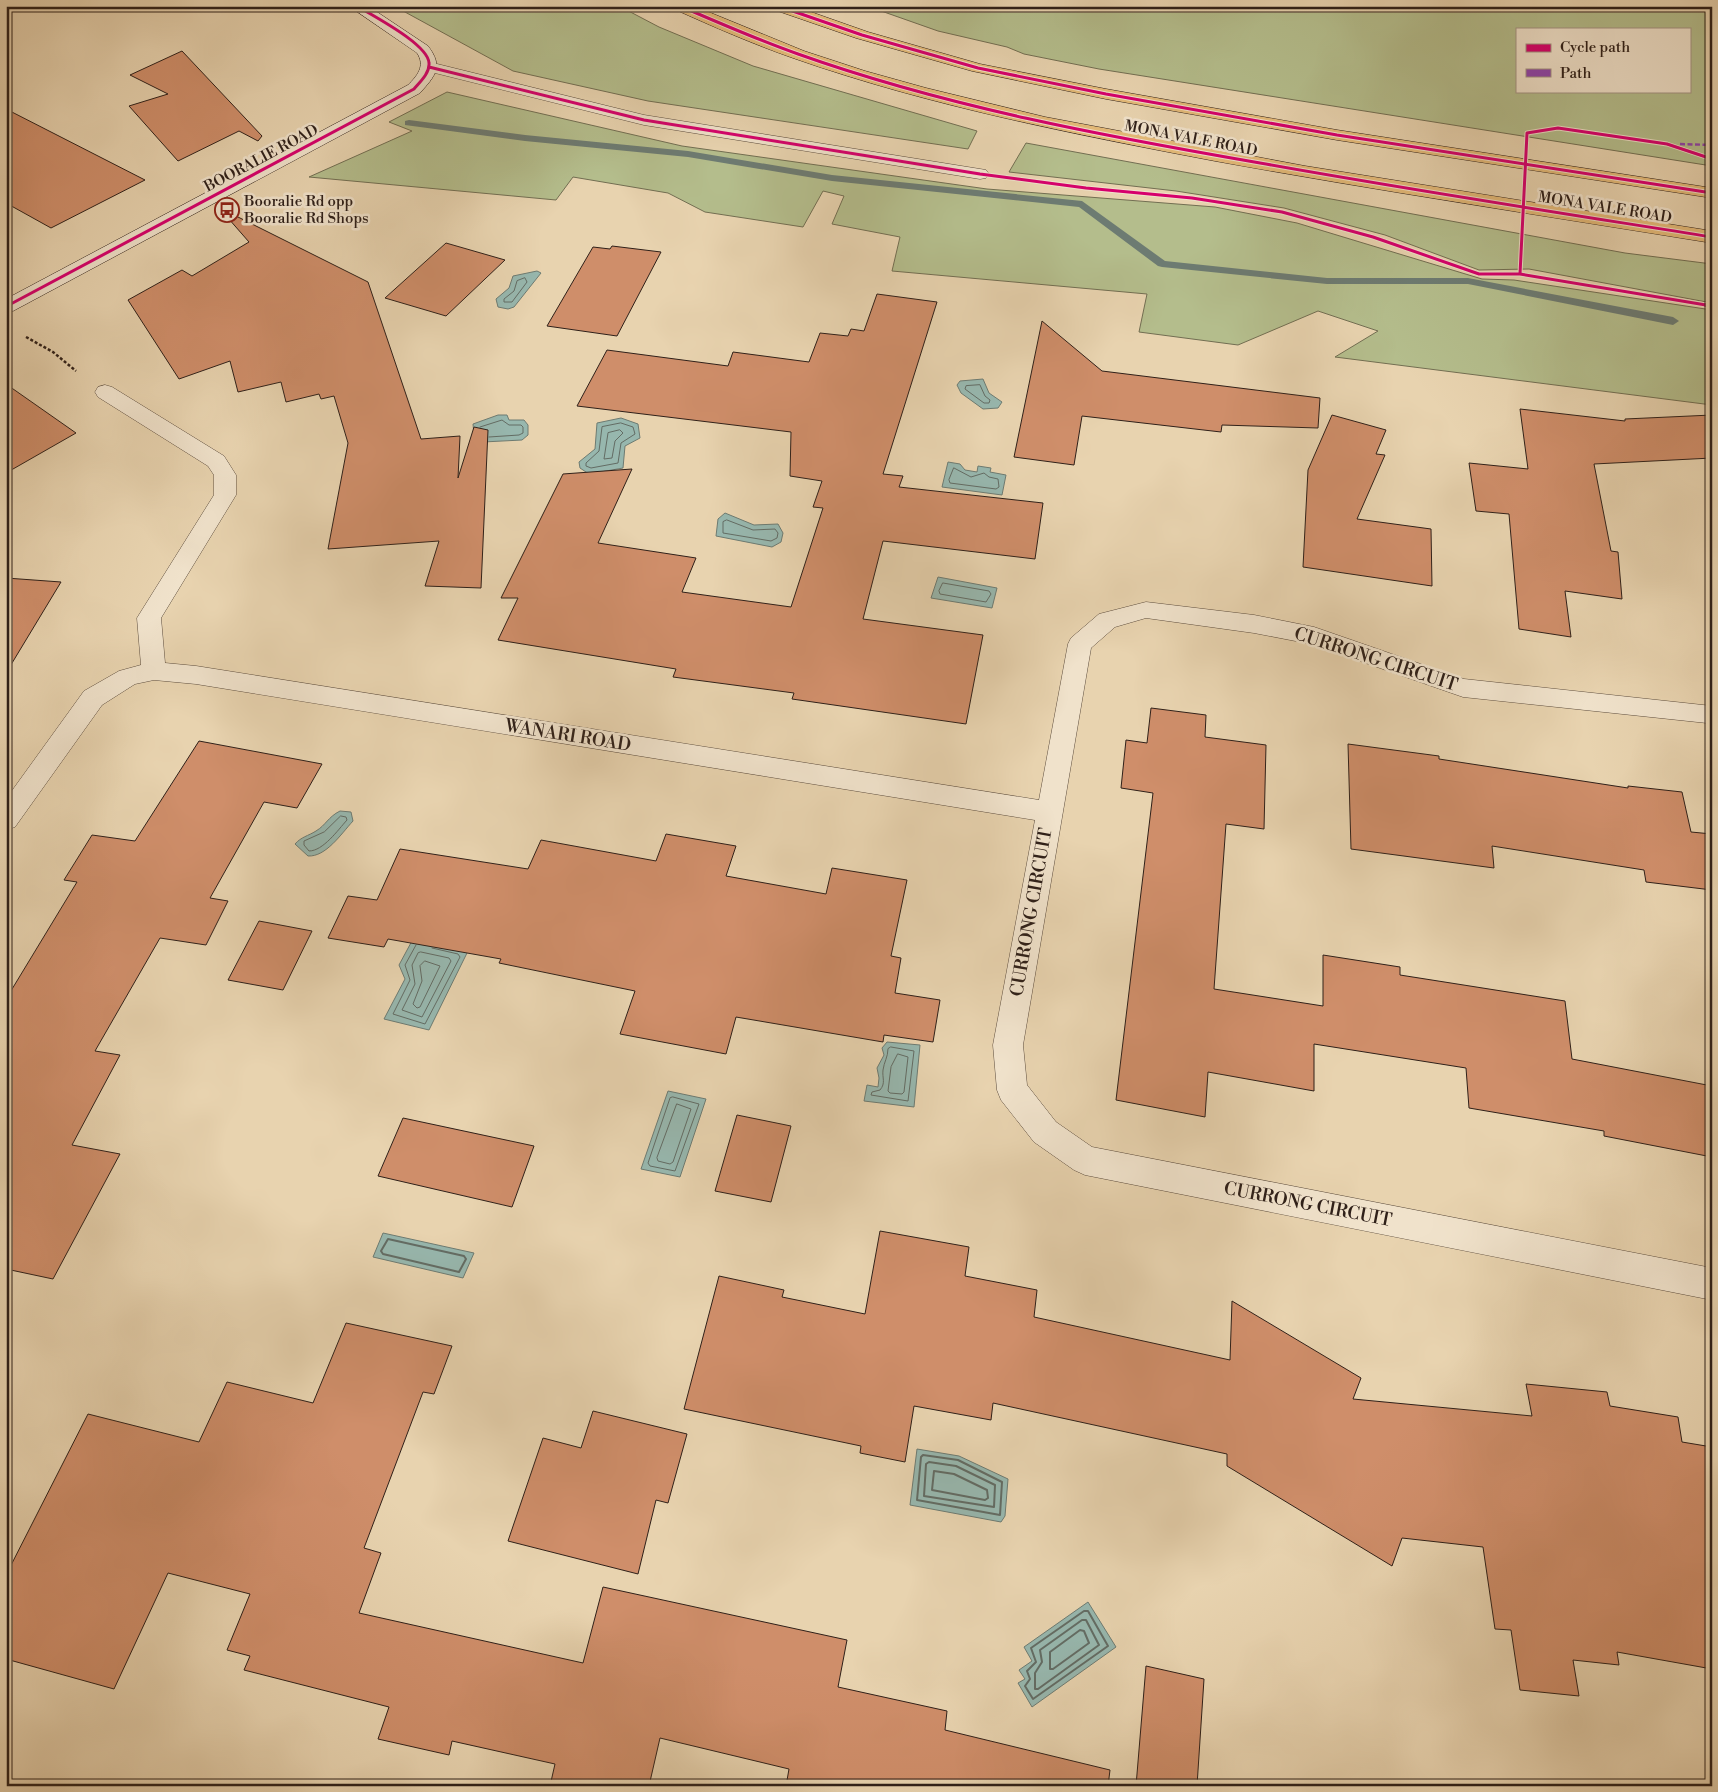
<svg xmlns="http://www.w3.org/2000/svg" width="1718" height="1792" viewBox="0 0 1718 1792" font-family="'Libre Bodoni',serif">
<style>
.green{fill:#b4bd8c;stroke:#726e52;fill-rule:evenodd}
.water{fill:#97b7ae;stroke:#6d7b72}
.lines{fill:none;stroke-linecap:round;stroke-linejoin:round}
.shore-far1{stroke:#636c64;stroke-width:1}
.shore{stroke:#636c64;stroke-width:2}
.stream{fill:#6d7b72;fill-rule:evenodd}
.building{fill:#cf8e6a;stroke:#2f2019}
.street-casing{stroke:#5d4d3e;stroke-width:1}
.secondary-casing{stroke:#2f2019;stroke-width:1}
.highway-casing{stroke:#2f2019;stroke-width:1}
.path{stroke:#2f2019;stroke-width:2.5;stroke-dasharray:3 2;stroke-linecap:butt}
.street{fill:#f0e2cb;fill-rule:evenodd}
.secondary{fill:#f0e2cb;fill-rule:evenodd}
.highway{fill:#e4ba78;fill-rule:evenodd}
.quiet-far1{stroke:#8e44ad;stroke-width:2.5;stroke-dasharray:5 2.5;stroke-linecap:butt}
.quiet{stroke:#8e44ad;stroke-width:4;stroke-dasharray:8 4;stroke-linecap:butt}
.cycleway-far1-casing{stroke:#f0e2cb;stroke-width:5}
.cycleway-casing{stroke:#f0e2cb;stroke-width:6}
.cycleway-far1{stroke:#d6006c;stroke-width:3}
.cycleway{stroke:#d6006c;stroke-width:4}
.labels{text-anchor:middle;stroke-width:5;stroke-linejoin:round;paint-order:stroke}
.far-street-label{font-size:15px;fill:#2f2019;stroke:#f0e2cb}
.far-poi-label{font-size:15px;fill:#2f2019;stroke:#f0e2cb;text-anchor:start}
.street-label{font-size:18px;fill:#2f2019;stroke:#f0e2cb}
</style>
<rect width="100%" height="100%" fill="#e8d3af"/>
<filter id="stains"><feTurbulence type="fractalNoise" baseFrequency=".004" numOctaves="4"/><feColorMatrix values="0 0 0 0 .2 0 0 0 0 .09 0 0 0 0 .02 0 0 0 .5 -.17"/></filter>
<radialGradient id="worn" r=".72"><stop offset=".6" stop-color="#630" stop-opacity="0"/><stop offset="1" stop-color="#630" stop-opacity=".3"/></radialGradient>
<path class="green" d="M 394,6 L 619,6 L 659,27 L 753,66 L 977,131 L 968,149 L 648,101 L 513,71 Z
M 867,6 L 1712,6 L 1712,166 L 1099,69 L 1024,54 L 1007,47 L 938,31 ZM 1517,29 L 1689,29 L 1689,91 L 1517,91 Z
M 447,92 L 682,146 L 987,189 L 1215,207 L 1297,223 L 1482,279 L 1514,280 L 1712,310 L 1712,405 L 1335,357 L 1378,331 L 1318,311 L 1238,345 L 1139,332 L 1147,294 L 892,271 L 900,237 L 832,224 L 844,196 L 823,191 L 803,227 L 705,212 L 668,193 L 573,177 L 556,200 L 309,177 L 412,131 L 389,122 Z
M 1026,143 L 1625,253 L 1712,264 L 1712,303 L 1529,269 L 1479,270 L 1385,235 L 1284,208 L 1176,191 L 1009,172 Z"/>
<path class="water" d="M 537,271 L 541,273 L 514,307 L 508,309 L 498,307 L 496,299 L 509,288 L 513,276 Z
M 983,379 L 989,393 L 1002,402 L 998,408 L 983,409 L 961,393 L 957,385 L 960,381 Z
M 498,415 L 507,415 L 509,420 L 524,420 L 528,425 L 528,435 L 522,440 L 483,442 L 474,435 L 473,424 Z
M 621,418 L 638,424 L 640,438 L 625,446 L 623,468 L 589,474 L 580,468 L 579,462 L 595,449 L 597,423 Z
M 948,462 L 960,464 L 965,470 L 977,472 L 978,466 L 991,468 L 990,472 L 1006,475 L 1002,495 L 942,487 Z
M 725,513 L 754,525 L 778,524 L 783,533 L 781,542 L 772,547 L 716,536 L 718,519 Z
M 938,577 L 997,588 L 992,608 L 931,598 Z
M 340,811 L 351,812 L 353,821 C 341,834 326,857 308,856 L 295,844 C 301,837 308,836 316,831 C 326,825 328,817 340,811 Z
M 413,939 L 468,951 L 429,1030 L 384,1019 L 405,979 L 399,965 Z
M 887,1042 L 920,1045 L 914,1107 L 864,1101 L 867,1085 L 878,1087 L 879,1078 L 877,1068 L 884,1055 L 882,1048 Z
M 668,1091 L 706,1099 L 680,1177 L 641,1169 Z
M 383,1233 L 474,1253 L 463,1278 L 373,1257 Z
M 917,1449 L 959,1456 L 1008,1479 L 1005,1516 L 1001,1522 L 910,1505 Z
M 1088,1602 L 1116,1647 L 1032,1707 L 1018,1683 L 1025,1679 L 1019,1670 L 1032,1661 L 1024,1647 Z"/>
<g class="lines">
<path class="shore-far1" d="M 525,278 L 527,282 L 512,302 L 504,302 L 504,299 L 514,291 L 517,281 Z
M 980,385 L 985,396 L 990,400 L 989,403 L 984,403 L 965,389 L 966,386 Z
M 621,423 L 633,427 L 635,434 L 621,443 L 618,463 L 591,468 L 586,466 L 586,463 L 599,451 L 602,427 Z
M 480,427 L 502,420 L 509,425 L 521,425 L 523,427 L 523,433 L 519,435 L 489,437
M 620,430 L 623,433 L 615,441 L 612,458 L 604,459 L 608,433 Z
M 954,468 L 971,477 L 984,473 L 989,477 L 998,479 L 999,487 L 996,489 L 950,483 L 949,480 Z
M 727,520 L 753,530 L 775,529 L 778,533 L 777,538 L 771,541 L 723,533 L 723,522 Z
M 943,583 L 989,591 L 991,594 L 986,602 L 940,594 L 939,591 Z
M 341,816 L 346,817 L 347,820 C 338,830 323,851 309,851 L 304,845 L 304,841 L 324,832 Z
M 416,945 L 405,965 L 410,980 L 393,1014 L 425,1024 L 460,957 L 458,954 L 432,948
M 421,952 L 449,958 L 451,961 L 422,1017 L 402,1010 L 415,984 L 412,965 L 418,953 Z
M 425,961 L 440,966 L 420,1007 L 417,1008 L 413,1004 L 422,981 L 420,966 Z
M 891,1047 L 914,1051 L 908,1101 L 871,1095 L 872,1092 L 880,1090 C 886,1083 882,1078 883,1070 C 884,1062 888,1057 888,1049 Z
M 898,1054 L 908,1057 L 904,1092 L 902,1094 L 890,1093 L 888,1091 L 891,1067 Z
M 673,1097 L 699,1104 L 675,1171 L 650,1166 L 648,1163 L 670,1098 Z
M 677,1104 L 691,1109 L 673,1162 L 670,1164 L 658,1161 L 657,1158 Z"/>
<path class="shore" d="M 388,1239 L 464,1256 L 466,1259 L 459,1272 L 383,1254 L 381,1251 Z
M 923,1455 L 958,1460 L 1002,1482 L 1000,1515 L 917,1500 L 921,1457 Z
M 929,1462 L 956,1466 L 995,1485 L 994,1507 L 924,1496 L 926,1464 Z
M 934,1471 L 954,1474 L 987,1490 L 988,1498 L 985,1500 L 932,1490 Z
M 1084,1611 L 1088,1611 L 1108,1646 L 1033,1699 L 1025,1686 L 1030,1679 L 1027,1671 L 1036,1662 L 1031,1648 Z
M 1082,1620 L 1086,1620 L 1099,1645 L 1038,1689 L 1035,1689 L 1035,1673 L 1042,1662 L 1040,1650 Z
M 1080,1630 L 1084,1631 L 1089,1643 L 1053,1669 L 1050,1669 L 1050,1652 Z"/>
<path class="stream" d="M 409,120 L 525,135 L 688,151 L 832,175 L 1082,201 L 1165,261 L 1327,278 L 1468,278 L 1673,317 L 1679,321 L 1673,325 L 1468,284 L 1327,284 L 1162,267 L 1158,266 L 1079,207 L 832,181 L 688,157 L 525,141 L 405,125 L 405,121 Z"/>
</g>
<path class="building" d="M 182,51 L 262,136 L 258,141 L 239,131 L 178,161 L 129,106 L 168,94 L 130,75 Z
M 6,109 L 145,180 L 51,228 L 6,203 Z
M 222,209 L 368,282 L 421,439 L 460,436 L 458,478 L 474,427 L 488,430 L 481,588 L 425,586 L 439,541 L 328,549 L 348,443 L 334,396 L 321,399 L 319,394 L 286,402 L 281,382 L 238,392 L 230,361 L 179,379 L 128,300 L 182,270 L 192,276 L 249,242 L 221,210 Z
M 446,243 L 505,260 L 446,316 L 385,298 Z
M 612,246 L 661,252 L 617,336 L 547,326 L 593,247 L 610,249 Z
M 877,294 L 937,302 L 883,474 L 903,476 L 899,487 L 1043,503 L 1035,559 L 883,541 L 863,619 L 983,635 L 966,724 L 792,699 L 794,693 L 673,677 L 676,669 L 498,640 L 518,598 L 501,598 L 563,474 L 632,469 L 598,543 L 696,558 L 682,592 L 791,607 L 823,508 L 813,507 L 822,481 L 790,476 L 791,432 L 577,406 L 607,350 L 728,366 L 733,352 L 809,362 L 820,333 L 848,336 L 851,329 L 864,331 Z
M 1042,321 L 1102,371 L 1320,398 L 1318,428 L 1222,425 L 1221,432 L 1082,416 L 1074,465 L 1014,457 Z
M 6,384 L 76,433 L 6,473 Z
M 1520,409 L 1625,421 L 1625,419 L 1712,415 L 1712,458 L 1594,464 L 1611,551 L 1618,552 L 1622,599 L 1565,591 L 1571,637 L 1519,629 L 1509,514 L 1476,511 L 1469,463 L 1528,469 Z
M 1332,415 L 1386,430 L 1376,454 L 1385,455 L 1357,519 L 1431,529 L 1432,586 L 1303,567 L 1308,470 Z
M 6,578 L 61,582 L 6,673 Z
M 1151,708 L 1206,715 L 1205,737 L 1266,745 L 1264,829 L 1226,824 L 1214,989 L 1323,1006 L 1323,955 L 1400,967 L 1400,975 L 1565,1001 L 1572,1059 L 1712,1086 L 1712,1157 L 1604,1136 L 1604,1131 L 1469,1108 L 1466,1068 L 1314,1044 L 1314,1091 L 1208,1072 L 1205,1117 L 1116,1100 L 1153,793 L 1121,788 L 1126,740 L 1147,743 Z
M 199,741 L 322,764 L 297,808 L 264,802 L 210,898 L 228,901 L 206,945 L 160,938 L 95,1051 L 120,1055 L 72,1145 L 120,1154 L 53,1279 L 6,1269 L 6,999 L 77,882 L 64,880 L 92,835 L 135,841 Z
M 1348,744 L 1439,756 L 1439,759 L 1628,788 L 1628,786 L 1682,792 L 1691,832 L 1712,834 L 1712,890 L 1646,882 L 1644,870 L 1492,846 L 1494,868 L 1351,849 Z
M 666,834 L 736,846 L 726,876 L 826,894 L 832,868 L 907,880 L 891,956 L 901,958 L 895,993 L 940,1000 L 933,1042 L 884,1035 L 883,1042 L 736,1017 L 726,1054 L 620,1034 L 635,991 L 499,963 L 501,959 L 388,939 L 384,947 L 328,938 L 348,896 L 377,900 L 400,849 L 528,869 L 541,840 L 656,861 Z
M 259,921 L 312,931 L 283,990 L 228,980 Z
M 737,1115 L 791,1126 L 771,1202 L 715,1191 Z
M 403,1118 L 534,1146 L 512,1207 L 378,1176 Z
M 880,1231 L 969,1247 L 965,1276 L 1037,1290 L 1034,1317 L 1230,1360 L 1232,1301 L 1361,1378 L 1353,1399 L 1532,1416 L 1526,1384 L 1607,1392 L 1610,1406 L 1678,1417 L 1682,1442 L 1712,1447 L 1712,1669 L 1617,1652 L 1619,1665 L 1573,1660 L 1579,1696 L 1520,1690 L 1511,1630 L 1495,1629 L 1483,1547 L 1402,1538 L 1392,1566 L 1227,1466 L 1227,1454 L 993,1403 L 991,1420 L 914,1406 L 905,1462 L 860,1453 L 861,1446 L 684,1409 L 719,1276 L 784,1290 L 782,1297 L 865,1314 Z
M 346,1323 L 452,1346 L 434,1394 L 423,1392 L 364,1548 L 381,1553 L 359,1613 L 583,1663 L 603,1587 L 847,1640 L 838,1687 L 947,1711 L 945,1730 L 1110,1770 L 1108,1786 L 786,1786 L 789,1769 L 660,1738 L 649,1786 L 550,1786 L 555,1764 L 452,1741 L 449,1755 L 378,1739 L 389,1707 L 244,1670 L 250,1656 L 227,1650 L 250,1594 L 168,1573 L 114,1689 L 6,1659 L 6,1575 L 88,1414 L 199,1442 L 227,1382 L 313,1403 Z
M 593,1411 L 687,1434 L 668,1503 L 656,1500 L 638,1574 L 508,1541 L 543,1438 L 581,1448 Z
M 1146,1666 L 1204,1679 L 1197,1786 L 1136,1786 Z"/>
<g class="lines">
<defs>
<path id="street" d="M 429,62 L 644,115 L 980,169 L 986,170 L 989,174 L 986,178 L 980,179 L 644,125 L 423,70 L 421,67 L 423,64 Z
M 105,385 L 112,387 L 224,456 L 236,475 L 236,495 L 161,618 L 165,663 L 196,666 L 1039,800 L 1068,644 L 1071,638 L 1099,614 L 1146,602 L 1254,615 L 1314,627 L 1464,679 L 1712,706 L 1712,722 L 1707,723 L 1463,697 L 1311,644 L 1254,633 L 1146,618 L 1115,627 L 1091,648 L 1023,1045 L 1027,1085 L 1056,1122 L 1092,1147 L 1712,1268 L 1712,1300 L 1085,1175 L 1074,1170 L 1034,1142 L 1001,1100 L 997,1090 L 993,1045 L 1035,820 L 196,684 L 154,680 L 135,684 L 102,705 L 15,827 L 6,830 L 6,799 L 84,691 L 119,671 L 141,665 L 137,618 L 214,495 L 214,475 L 208,466 L 98,397 L 95,392 L 98,387 Z"/>
<path id="secondary" d="M 349,6 L 368,6 L 428,46 C 444,67 435,76 420,93 L 13,311 L 6,313 L 6,299 L 408,85 C 417,76 426,66 417,53 Z"/>
<path id="highway" d="M 672,6 L 694,6 L 804,51 L 865,71 L 926,88 L 1045,117 L 1305,166 L 1712,231 L 1712,243 C 1546,216 1380,191 1215,161 C 1073,134 930,106 793,58 C 753,44 714,27 674,9 Z
M 770,6 L 794,6 L 868,32 L 980,64 L 1106,89 L 1337,130 L 1712,188 L 1712,198 L 1337,140 L 1106,99 L 972,71 L 856,38 L 772,9 Z"/>
</defs>
<use href="#street" class="street-casing"/>
<use href="#secondary" class="secondary-casing"/>
<use href="#highway" class="highway-casing"/>
<path class="path" d="M 26,337 L 53,352 L 76,371"/>
<use href="#street" class="street"/>
<use href="#secondary" class="secondary"/>
<use href="#highway" class="highway"/>
<path class="quiet-far1" d="M 1680,144 L 1712,145"/>
<path class="quiet" d="M 1707,714 L 1712,714"/>
<defs>
<path id="cycleway-far1" d="M 680,6 C 719,23 758,40 798,54 C 947,107 1104,136 1260,163 C 1410,190 1561,213 1712,237
M 778,6 L 862,35 L 978,68 L 1106,94 L 1337,135 L 1712,193
M 429,67 L 644,120 L 980,174 L 1086,188 L 1192,198 L 1282,212 L 1373,237 L 1479,274 L 1520,274 L 1712,306
M 1520,274 L 1527,133 L 1558,128 L 1667,144 L 1712,159
M 7,306 L 414,89 C 420,82 430,73 429,63 C 428,44 373,16 357,6"/>
<path id="cycleway" d="M 1706,305 L 1712,306
M 6,307 L 10,305"/>
</defs>
<use href="#cycleway-far1" class="cycleway-far1-casing"/>
<use href="#cycleway" class="cycleway-casing"/>
<use href="#cycleway-far1" class="cycleway-far1"/>
<use href="#cycleway" class="cycleway"/>
</g>
<defs>
<symbol id="bus-ring" viewBox="-11 -11 22 22"><circle r="9.5" fill="#f0e2cb" stroke="#8f2418" stroke-width="1.5"/><path d="M-5-6H5V4H4V6H2V4H-2V6H-4V4H-5ZM-3.5-4V0h7V-4ZM-3.5 1.2v1.5H-2V1.2ZM2 1.2v1.5H3.5V1.2Z" fill="#8f2418"/></symbol>
</defs>
<g fill-rule="evenodd">
<use href="#bus-ring" x="213" y="196" width="28" height="28"/>
</g>
<g class="labels">
<g class="far-street-label">
<text transform="translate(1191 138) rotate(11)" y="5">MONA VALE ROAD</text>
<text transform="translate(261 158) rotate(-28)" y="5">BOORALIE ROAD</text>
<text transform="translate(1605 207) rotate(9)" y="5">MONA VALE ROAD</text>
</g>
<g class="far-poi-label">
<text x="244" y="206">Booralie Rd opp<tspan x="244" dy="17">Booralie Rd Shops</tspan></text>
</g>
<g class="street-label">
<text transform="translate(1376 659) rotate(18)" y="6">CURRONG CIRCUIT</text>
<text transform="translate(568 735) rotate(9)" y="6">WANARI ROAD</text>
<text transform="translate(1031 912) rotate(-80)" y="6">CURRONG CIRCUIT</text>
<text transform="translate(1308 1204) rotate(11)" y="6">CURRONG CIRCUIT</text>
</g>
</g>
<rect width="1718" height="1792" fill="none" stroke="#e8d3af" stroke-width="25"/>
<rect x="8" y="8" width="1703" height="1777" fill="none" stroke="#2f2019" stroke-width="2.5"/>
<rect x="12" y="12" width="1693" height="1767" fill="none" stroke="#2f2019"/>
<rect x="1516" y="28" width="175" height="65" fill="#f0e2cb" stroke="#a39484"/>
<rect x="1526" y="44" width="25" height="8" fill="#d6006c" stroke="#a39484"/>
<text x="1560" y="52" font-size="15" fill="#2f2019">Cycle path</text>
<rect x="1526" y="69" width="25" height="8" fill="#8e44ad" stroke="#a39484"/>
<text x="1560" y="78" font-size="15" fill="#2f2019">Path</text>
<rect width="100%" height="100%" filter="url(#stains)"/>
<rect width="100%" height="100%" fill="url(#worn)"/>
</svg>
